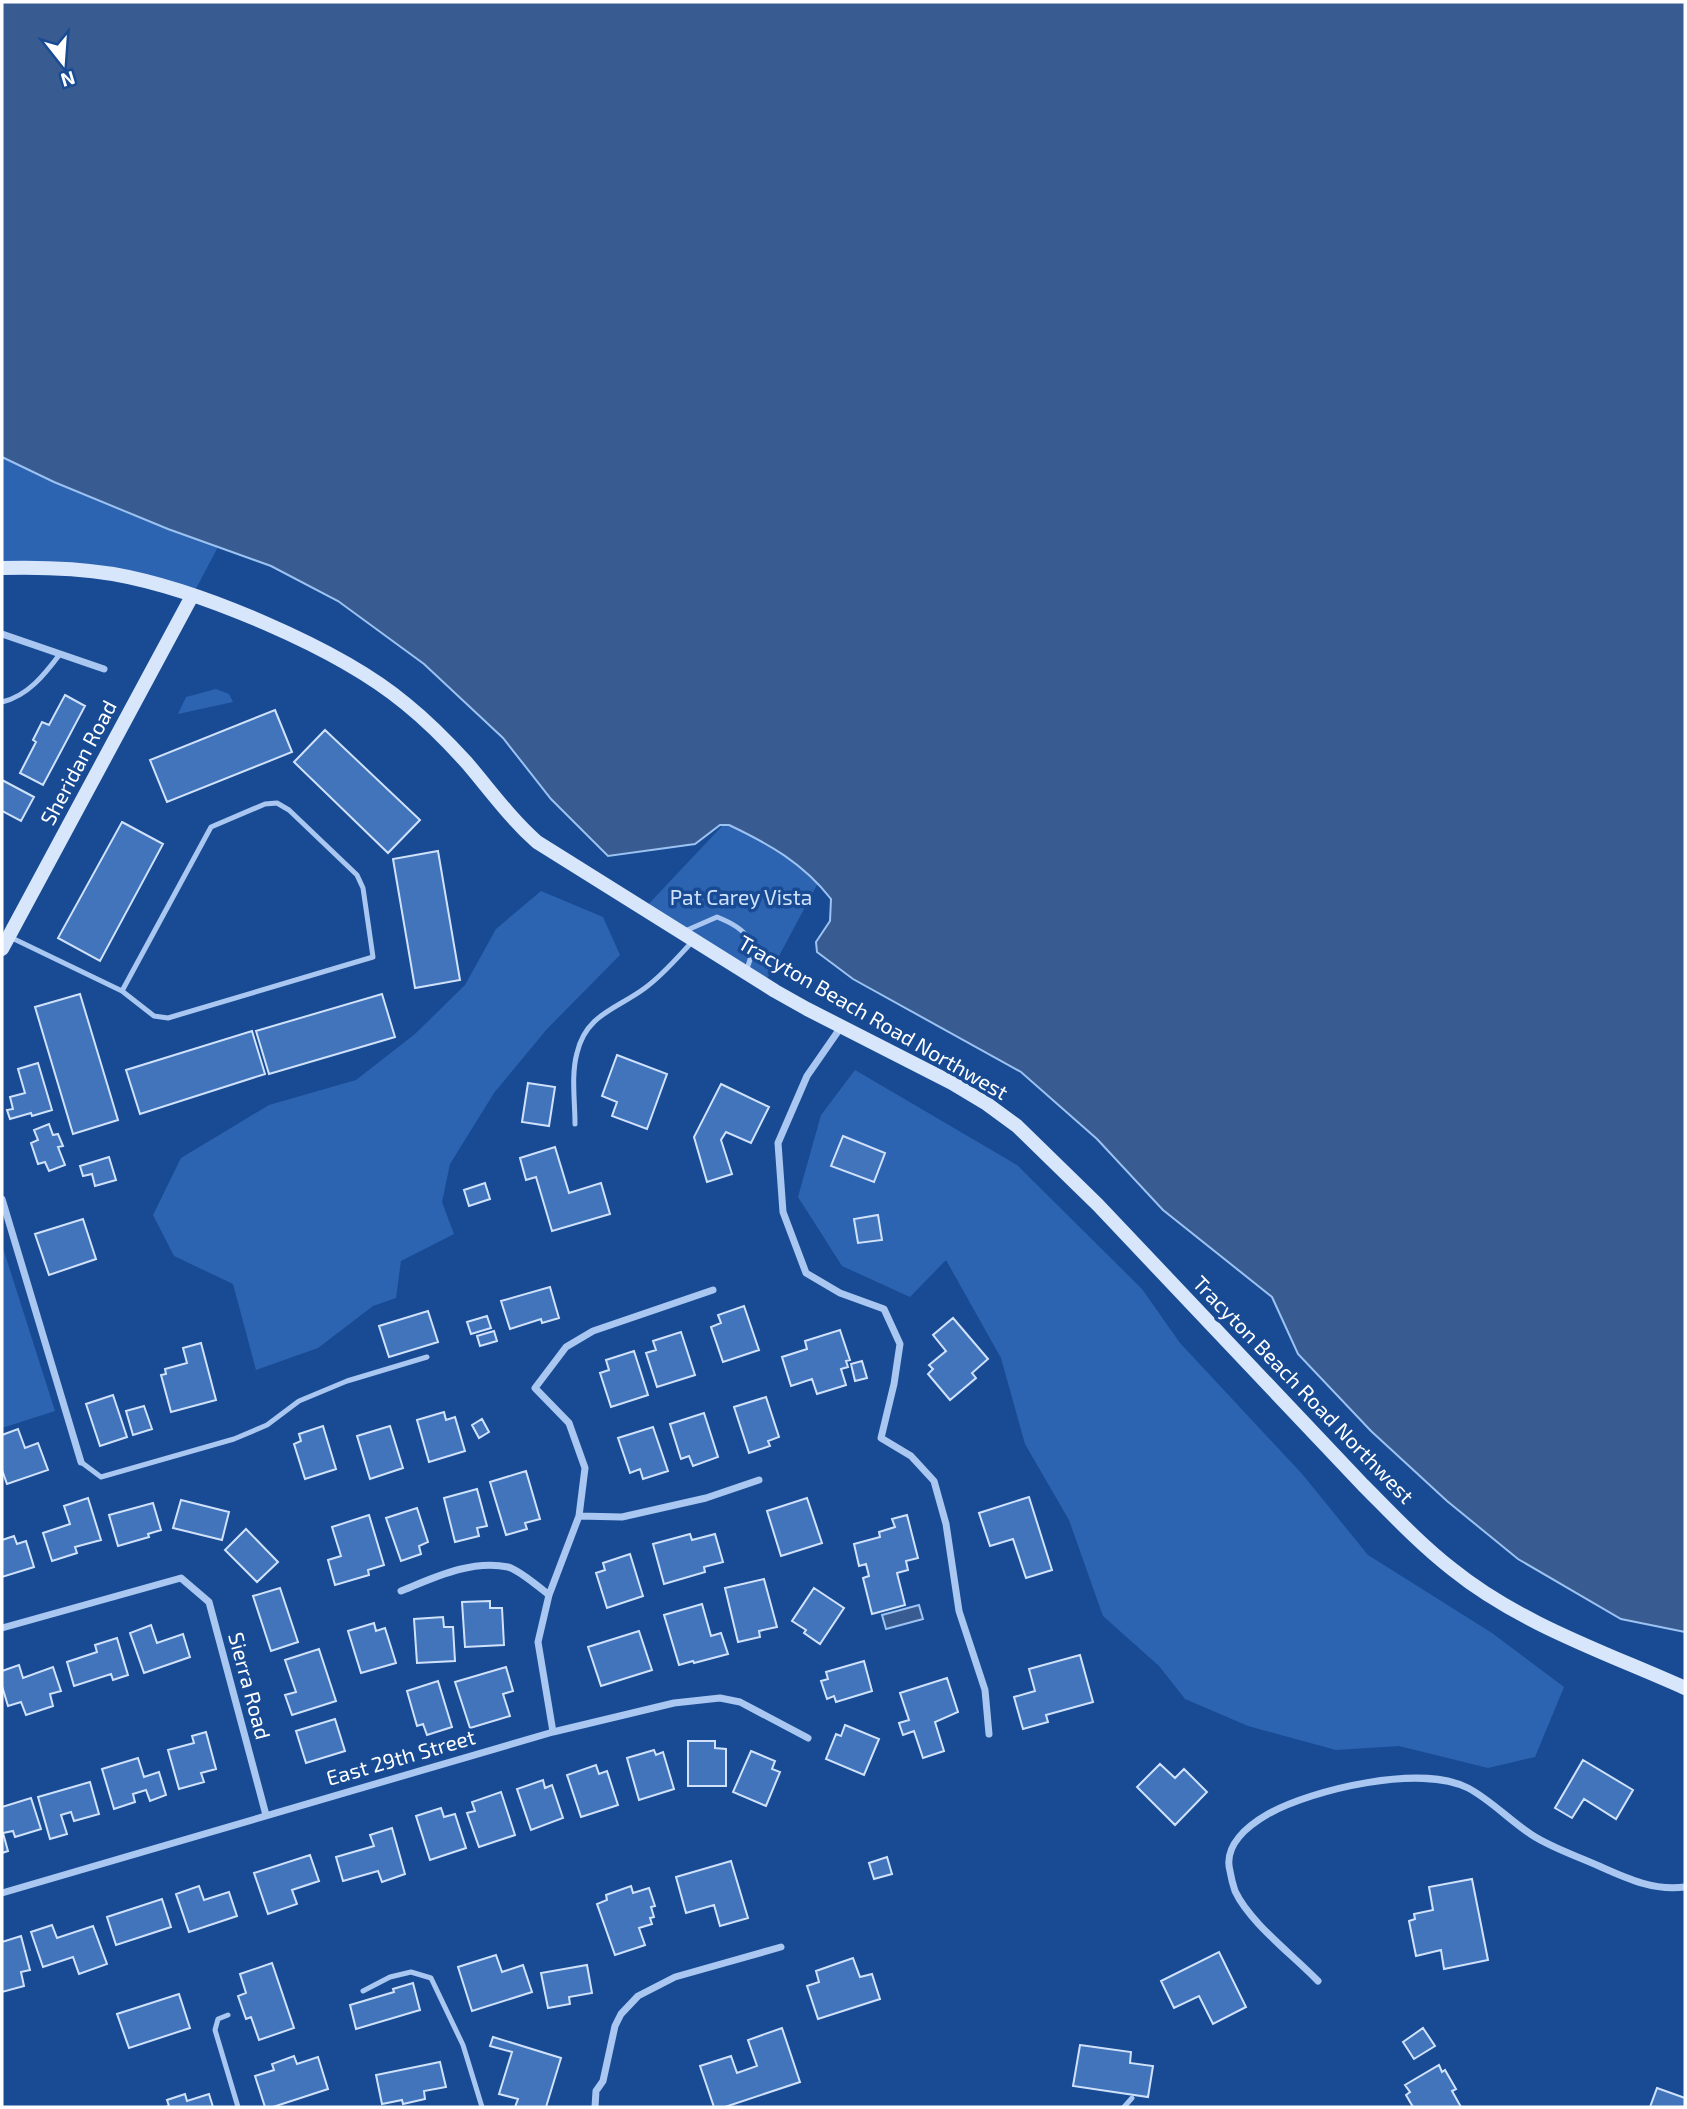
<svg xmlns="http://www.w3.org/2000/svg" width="1687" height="2109" viewBox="0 0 1687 2109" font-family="'Exo 2',sans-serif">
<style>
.green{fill:#2c64b2}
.water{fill:#385c91;stroke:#9cc2f2;stroke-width:2}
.building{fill:#4174bb;stroke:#d0e2fb;stroke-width:2}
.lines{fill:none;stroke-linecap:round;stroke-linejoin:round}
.lane{stroke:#a9c7f0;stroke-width:5}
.street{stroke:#a9c7f0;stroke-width:7}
.secondary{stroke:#d7e6fb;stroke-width:14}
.labels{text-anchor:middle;stroke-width:7;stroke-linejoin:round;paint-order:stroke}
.street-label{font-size:21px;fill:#fff;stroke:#184b93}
.park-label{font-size:21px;fill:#d0e2fb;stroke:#184b93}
</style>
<rect width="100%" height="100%" fill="#184b93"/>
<path class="green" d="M 2,457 L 54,482 L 218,547 L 192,596 L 143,581 L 2,568 Z
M 216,689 L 229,694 L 233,702 L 178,714 L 186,697 Z
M 723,825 L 729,825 L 765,842 L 812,875 L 818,883 L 764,984 L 644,909 Z
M 541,891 L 603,917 L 620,955 L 547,1029 L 494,1093 L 450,1164 L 442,1202 L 454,1234 L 401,1261 L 396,1298 L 373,1306 L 318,1348 L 256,1370 L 233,1284 L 174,1256 L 153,1215 L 181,1158 L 269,1105 L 356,1080 L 415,1034 L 465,985 L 496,929 Z
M 855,1070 L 1017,1165 L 1142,1289 L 1180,1343 L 1303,1475 L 1368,1555 L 1492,1633 L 1564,1687 L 1535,1757 L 1488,1768 L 1399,1746 L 1336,1750 L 1248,1726 L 1185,1699 L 1159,1666 L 1103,1616 L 1069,1520 L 1025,1444 L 1001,1358 L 946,1260 L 910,1297 L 842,1266 L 798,1197 L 821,1115 Z
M 2,1245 L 55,1411 L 2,1428 Z"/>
<path class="water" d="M 2,2 L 1685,2 L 1685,1632 L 1621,1619 L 1518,1559 L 1447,1501 L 1371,1431 L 1298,1354 L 1272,1297 L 1163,1210 L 1097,1139 L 1021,1072 L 853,979 L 817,952 L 816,942 L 830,921 L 831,899 C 803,863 769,844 729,825 L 720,825 L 695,844 L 608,856 L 551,799 L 503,738 L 424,664 L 338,601 L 271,566 L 168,529 L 54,482 L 2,457 Z
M 919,1605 L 923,1619 L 886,1629 L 882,1615 Z"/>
<path class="building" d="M 65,695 L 85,706 L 43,785 L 20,773 L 36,742 L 33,740 L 42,722 L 49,725 Z
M 275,710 L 292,752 L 167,802 L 150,760 Z
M 325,730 L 420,820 L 388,853 L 294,762 Z
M 2,780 L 34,797 L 21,821 L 2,811 Z
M 122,822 L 163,844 L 100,961 L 58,938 Z
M 438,851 L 460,980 L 415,988 L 393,859 Z
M 80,994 L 118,1120 L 73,1134 L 35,1007 Z
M 382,994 L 395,1037 L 269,1074 L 256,1031 Z
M 252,1031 L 265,1074 L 140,1114 L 126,1070 Z
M 617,1055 L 667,1074 L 647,1129 L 612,1116 L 617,1102 L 602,1096 Z
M 38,1063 L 52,1110 L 32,1116 L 31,1113 L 10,1119 L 7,1110 L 13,1109 L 10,1097 L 25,1093 L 18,1069 Z
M 528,1083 L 555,1087 L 549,1126 L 522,1122 Z
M 721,1084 L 769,1107 L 751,1143 L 726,1132 L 721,1140 L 732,1174 L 707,1182 L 694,1137 Z
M 49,1124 L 53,1135 L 58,1134 L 63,1146 L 58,1147 L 65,1165 L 49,1171 L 45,1162 L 38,1164 L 31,1143 L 38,1140 L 34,1130 Z
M 843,1136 L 885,1153 L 874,1182 L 831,1166 Z
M 555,1147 L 569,1193 L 601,1183 L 610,1214 L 552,1231 L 536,1177 L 526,1180 L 520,1158 Z
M 109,1157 L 116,1180 L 95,1186 L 92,1174 L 83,1176 L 80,1166 Z
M 485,1183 L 490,1199 L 469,1206 L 464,1190 Z
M 878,1215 L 882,1240 L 858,1243 L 854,1219 Z
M 83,1219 L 96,1259 L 49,1275 L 35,1234 Z
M 550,1287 L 559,1318 L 542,1323 L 541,1319 L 510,1329 L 501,1301 Z
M 744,1306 L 759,1350 L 723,1362 L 711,1327 L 721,1323 L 718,1315 Z
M 428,1311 L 438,1342 L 389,1357 L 379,1326 Z
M 487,1316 L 491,1328 L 471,1334 L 467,1322 Z
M 953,1318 L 988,1359 L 972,1373 L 976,1378 L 950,1400 L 928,1374 L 933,1369 L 929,1365 L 946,1351 L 933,1335 Z
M 840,1330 L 850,1360 L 846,1361 L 848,1367 L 841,1369 L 846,1385 L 817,1394 L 812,1379 L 791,1386 L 782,1357 L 807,1349 L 805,1341 Z
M 494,1331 L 497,1341 L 480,1346 L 477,1336 Z
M 681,1332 L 695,1375 L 657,1387 L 646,1353 L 656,1350 L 653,1341 Z
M 201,1343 L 216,1400 L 171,1412 L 161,1375 L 166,1374 L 165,1369 L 187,1363 L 183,1348 Z
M 634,1351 L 648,1395 L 611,1407 L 600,1373 L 609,1370 L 606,1360 Z
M 862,1361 L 867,1378 L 855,1381 L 851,1364 Z
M 113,1395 L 127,1437 L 100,1446 L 86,1404 Z
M 766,1397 L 779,1437 L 768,1441 L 770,1446 L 749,1453 L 734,1407 Z
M 144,1406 L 152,1429 L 133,1435 L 126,1411 Z
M 444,1412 L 446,1420 L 455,1417 L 465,1451 L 429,1462 L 417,1420 Z
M 704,1413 L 718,1457 L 693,1466 L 689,1456 L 681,1459 L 670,1424 Z
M 482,1419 L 489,1432 L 479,1438 L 472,1425 Z
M 323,1426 L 336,1469 L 305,1479 L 294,1444 L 301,1441 L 299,1434 Z
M 390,1426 L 403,1468 L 370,1479 L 357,1436 Z
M 653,1427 L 668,1471 L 643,1479 L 640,1469 L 630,1473 L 618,1438 Z
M 18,1429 L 25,1448 L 38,1443 L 48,1470 L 7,1484 L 2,1470 L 2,1435 Z
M 526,1471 L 540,1519 L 525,1523 L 527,1529 L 506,1535 L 490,1482 Z
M 477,1489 L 487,1526 L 477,1528 L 479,1536 L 455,1542 L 444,1498 Z
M 1029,1497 L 1052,1570 L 1026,1578 L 1013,1539 L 990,1546 L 979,1513 Z
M 88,1498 L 101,1540 L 75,1547 L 77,1553 L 52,1561 L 43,1533 L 70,1524 L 64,1506 Z
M 807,1498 L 822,1543 L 781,1556 L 767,1511 Z
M 181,1500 L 229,1512 L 222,1540 L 173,1528 Z
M 153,1503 L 161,1530 L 148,1534 L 149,1537 L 118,1546 L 109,1515 Z
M 417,1508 L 428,1542 L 419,1546 L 421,1554 L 401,1561 L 386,1518 Z
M 369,1515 L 384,1565 L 368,1570 L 369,1575 L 335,1585 L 328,1560 L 341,1556 L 332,1527 Z
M 907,1515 L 918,1558 L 906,1561 L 908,1570 L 897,1573 L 905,1605 L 872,1614 L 863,1578 L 869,1576 L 866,1564 L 859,1566 L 854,1544 L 880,1537 L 879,1532 L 895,1527 L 892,1519 Z
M 246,1529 L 278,1562 L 257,1582 L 225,1550 Z
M 690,1534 L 692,1540 L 715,1534 L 723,1562 L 704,1567 L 705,1572 L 664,1584 L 653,1544 Z
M 14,1536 L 17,1544 L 26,1541 L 34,1567 L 2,1577 L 2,1540 Z
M 630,1554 L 643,1596 L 607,1608 L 596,1573 L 605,1570 L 603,1563 Z
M 764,1579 L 777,1627 L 759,1631 L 760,1637 L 738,1642 L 725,1588 Z
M 280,1588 L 298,1642 L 271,1651 L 253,1596 Z
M 814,1588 L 844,1608 L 820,1644 L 804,1633 L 806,1630 L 792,1621 Z
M 490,1601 L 490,1608 L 502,1608 L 504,1645 L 465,1647 L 462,1602 Z
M 702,1604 L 711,1636 L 721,1633 L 728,1654 L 694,1663 L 693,1661 L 679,1665 L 664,1615 Z
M 443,1617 L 444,1627 L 453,1627 L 455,1661 L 417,1663 L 414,1619 Z
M 374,1623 L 376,1631 L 385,1628 L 396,1663 L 361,1673 L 348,1631 Z
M 151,1625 L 157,1643 L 183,1634 L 190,1657 L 144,1673 L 130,1633 Z
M 639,1631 L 652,1670 L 601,1686 L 588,1647 Z
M 117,1638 L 128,1675 L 113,1680 L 111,1674 L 74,1686 L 67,1662 L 97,1652 L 95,1645 Z
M 319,1649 L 336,1701 L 292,1715 L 285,1695 L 296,1692 L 285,1660 Z
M 1080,1655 L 1093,1702 L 1046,1715 L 1048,1722 L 1023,1729 L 1014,1697 L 1035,1691 L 1029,1669 Z
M 864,1661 L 872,1691 L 836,1702 L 834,1696 L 827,1699 L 821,1681 L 828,1679 L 826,1672 Z
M 19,1665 L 23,1678 L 53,1667 L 61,1691 L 50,1694 L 53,1706 L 26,1715 L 21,1702 L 8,1706 L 2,1686 L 2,1671 Z
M 506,1667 L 513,1691 L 503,1694 L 510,1716 L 470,1728 L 455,1682 Z
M 947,1678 L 958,1712 L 935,1722 L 944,1751 L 923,1758 L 914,1731 L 903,1735 L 899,1723 L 909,1720 L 900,1693 Z
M 438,1681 L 452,1727 L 427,1735 L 423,1724 L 417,1726 L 407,1691 Z
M 335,1719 L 345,1751 L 306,1763 L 296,1731 Z
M 845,1725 L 879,1739 L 864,1775 L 826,1759 L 836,1734 L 841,1736 Z
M 206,1732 L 216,1769 L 201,1773 L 204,1782 L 179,1789 L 168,1750 L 194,1743 L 192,1736 Z
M 688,1741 L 715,1741 L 715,1748 L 726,1749 L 726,1786 L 688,1786 Z
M 654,1750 L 656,1755 L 663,1752 L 674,1789 L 639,1800 L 627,1758 Z
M 751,1751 L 775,1761 L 772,1769 L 780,1772 L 766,1806 L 733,1792 Z
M 138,1758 L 144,1777 L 159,1772 L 166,1795 L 150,1801 L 146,1790 L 133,1794 L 135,1802 L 114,1809 L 102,1769 Z
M 1583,1760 L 1633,1790 L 1616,1819 L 1584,1799 L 1572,1818 L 1555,1808 Z
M 1160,1764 L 1175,1778 L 1184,1769 L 1207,1792 L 1175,1825 L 1137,1787 Z
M 596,1765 L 599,1774 L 607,1771 L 618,1805 L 581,1817 L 567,1775 Z
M 543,1780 L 545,1788 L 552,1785 L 563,1818 L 531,1830 L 517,1789 Z
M 90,1782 L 99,1814 L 74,1821 L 71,1812 L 61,1815 L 67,1834 L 50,1839 L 38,1797 Z
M 501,1792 L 515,1835 L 479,1847 L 467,1813 L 475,1811 L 472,1802 Z
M 31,1798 L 41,1829 L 15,1837 L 13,1831 L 3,1833 L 8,1851 L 2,1853 L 2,1807 Z
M 441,1808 L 444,1817 L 455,1814 L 466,1848 L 430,1860 L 416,1816 Z
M 392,1828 L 405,1874 L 382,1882 L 378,1871 L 343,1881 L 336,1857 L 374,1846 L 370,1835 Z
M 310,1855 L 319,1881 L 292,1890 L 297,1904 L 268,1914 L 254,1873 Z
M 887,1857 L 892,1874 L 874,1879 L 869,1863 Z
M 731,1861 L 748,1918 L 720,1926 L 714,1905 L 686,1913 L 676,1877 Z
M 1472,1879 L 1488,1960 L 1444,1969 L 1441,1950 L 1416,1956 L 1409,1921 L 1415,1919 L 1414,1914 L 1433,1910 L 1429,1887 Z
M 199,1886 L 204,1900 L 229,1892 L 237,1916 L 189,1932 L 176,1894 Z
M 631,1886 L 633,1893 L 649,1888 L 655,1906 L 651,1907 L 654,1917 L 650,1918 L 652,1924 L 639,1928 L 645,1945 L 615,1955 L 597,1904 L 607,1900 L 606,1895 Z
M 162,1899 L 171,1927 L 116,1945 L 107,1917 Z
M 52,1925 L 57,1938 L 93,1926 L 107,1964 L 79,1974 L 73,1957 L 43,1967 L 31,1932 Z
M 21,1936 L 30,1970 L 21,1972 L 24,1986 L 2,1992 L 2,1942 Z
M 1219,1952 L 1246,2007 L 1213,2024 L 1199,1996 L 1174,2008 L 1161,1981 Z
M 496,1955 L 502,1972 L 523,1965 L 532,1992 L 472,2011 L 458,1967 Z
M 853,1958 L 860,1977 L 872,1974 L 880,1999 L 818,2019 L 807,1986 L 819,1982 L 816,1971 Z
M 272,1963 L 294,2028 L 259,2040 L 251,2017 L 246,2019 L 238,1996 L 246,1993 L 240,1974 Z
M 587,1965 L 592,1993 L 569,1997 L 570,2004 L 548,2008 L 541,1973 Z
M 413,1983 L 420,2010 L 356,2029 L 350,2005 L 394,1992 L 393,1989 Z
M 179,1994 L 190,2028 L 129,2048 L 117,2014 Z
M 782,2028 L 800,2082 L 725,2107 L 714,2107 L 700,2066 L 731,2056 L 737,2073 L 757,2066 L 748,2040 Z
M 1423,2028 L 1435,2046 L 1414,2059 L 1403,2042 Z
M 493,2037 L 561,2058 L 546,2107 L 515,2107 L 518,2099 L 499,2094 L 512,2052 L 490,2046 Z
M 1080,2045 L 1131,2052 L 1130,2063 L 1153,2066 L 1148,2097 L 1073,2086 Z
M 294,2056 L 297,2064 L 318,2057 L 328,2089 L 273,2107 L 265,2107 L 255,2076 L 274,2070 L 272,2064 Z
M 440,2062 L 446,2087 L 424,2091 L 425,2099 L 403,2104 L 402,2100 L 382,2104 L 376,2075 Z
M 1439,2065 L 1442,2072 L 1445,2070 L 1456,2089 L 1452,2091 L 1461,2107 L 1413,2107 L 1406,2095 L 1410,2092 L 1405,2085 Z
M 1657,2088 L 1685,2098 L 1685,2107 L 1650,2107 Z
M 185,2094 L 187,2101 L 209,2094 L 213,2107 L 165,2107 L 169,2106 L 167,2100 Z"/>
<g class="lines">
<path class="lane" d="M 2,702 C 28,696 45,674 60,654
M 685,931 L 717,917 C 745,928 761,942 745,972
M 12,938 L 122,991 L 211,827 L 265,804 L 277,803 L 289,810 L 357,875 L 363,888 L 373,957 L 168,1018 L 154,1016 L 122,991
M 575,1124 C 575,1101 571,1075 577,1053 C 586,1014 617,1009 645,988 C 663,975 677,958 692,942
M 81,1462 L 101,1477 L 234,1439 L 267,1425 L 299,1401 L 347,1381 L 427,1357
M 363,1991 L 390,1977 L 411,1972 L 431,1978 L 463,2045 L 482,2107
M 228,2015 L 218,2019 L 215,2030 L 238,2107
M 1124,2107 L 1132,2098"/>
<path class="street" d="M 2,634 L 104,669
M 841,1027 L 807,1076 L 778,1143 L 783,1212 L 806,1273 L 840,1293 L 884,1309 L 900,1344 L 894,1384 L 881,1438 L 911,1456 L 934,1481 L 946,1524 L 959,1611 L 985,1690 L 989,1734
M 2,1199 L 81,1462
M 579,1516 L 622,1517 L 706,1498 L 759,1480
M 401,1591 C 433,1578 472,1559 508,1567 C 519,1570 539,1587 549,1595
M 2,1628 L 181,1578 L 209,1602 L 266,1815
M 553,1732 L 538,1642 L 549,1595 L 579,1516 L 585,1468 L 569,1423 L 535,1388 L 566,1347 L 593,1331 L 713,1290
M 2,1893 L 553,1732 L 674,1703 L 720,1698 L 740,1702 L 808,1738
M 1318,1981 C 1293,1955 1250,1923 1235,1891 C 1233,1885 1231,1877 1230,1871 C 1223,1845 1249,1825 1268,1814 C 1313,1789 1421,1764 1468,1788 C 1491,1800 1510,1821 1532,1835 C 1552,1848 1577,1856 1599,1866 C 1628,1879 1654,1891 1685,1887
M 595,2107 L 596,2091 L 603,2081 L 615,2026 L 621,2014 L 638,1996 L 675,1977 L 781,1947"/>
<path class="secondary" d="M 2,568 C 39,567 76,568 113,574 C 198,589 339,648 406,704 C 427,721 448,742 467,763 C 490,790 510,818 537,842 L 775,991 L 807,1009 L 952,1083 L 987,1104 L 1017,1126 L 1098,1205 L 1363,1485 C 1392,1514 1420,1544 1452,1569 C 1520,1624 1607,1653 1685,1688
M 2,949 L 192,596"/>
</g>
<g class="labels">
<g class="street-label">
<text transform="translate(79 763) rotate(-62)" y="7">Sheridan Road</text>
<text transform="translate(873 1018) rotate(30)" y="7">Tracyton Beach Road Northwest</text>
<text transform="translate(1303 1390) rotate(46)" y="7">Tracyton Beach Road Northwest</text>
<text transform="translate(249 1686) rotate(75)" y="7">Sierra Road</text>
<text transform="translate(401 1758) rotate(-16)" y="7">East 29th Street</text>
</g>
<g class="park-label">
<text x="741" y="905">Pat Carey Vista</text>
</g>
</g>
<rect width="1687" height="2109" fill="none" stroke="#ffffff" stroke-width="7"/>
<g transform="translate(63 63) rotate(163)" stroke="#184b93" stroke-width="5" paint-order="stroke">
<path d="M0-5L12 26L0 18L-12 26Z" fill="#ffffff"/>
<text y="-10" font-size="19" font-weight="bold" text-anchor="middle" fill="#ffffff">N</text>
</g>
</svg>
